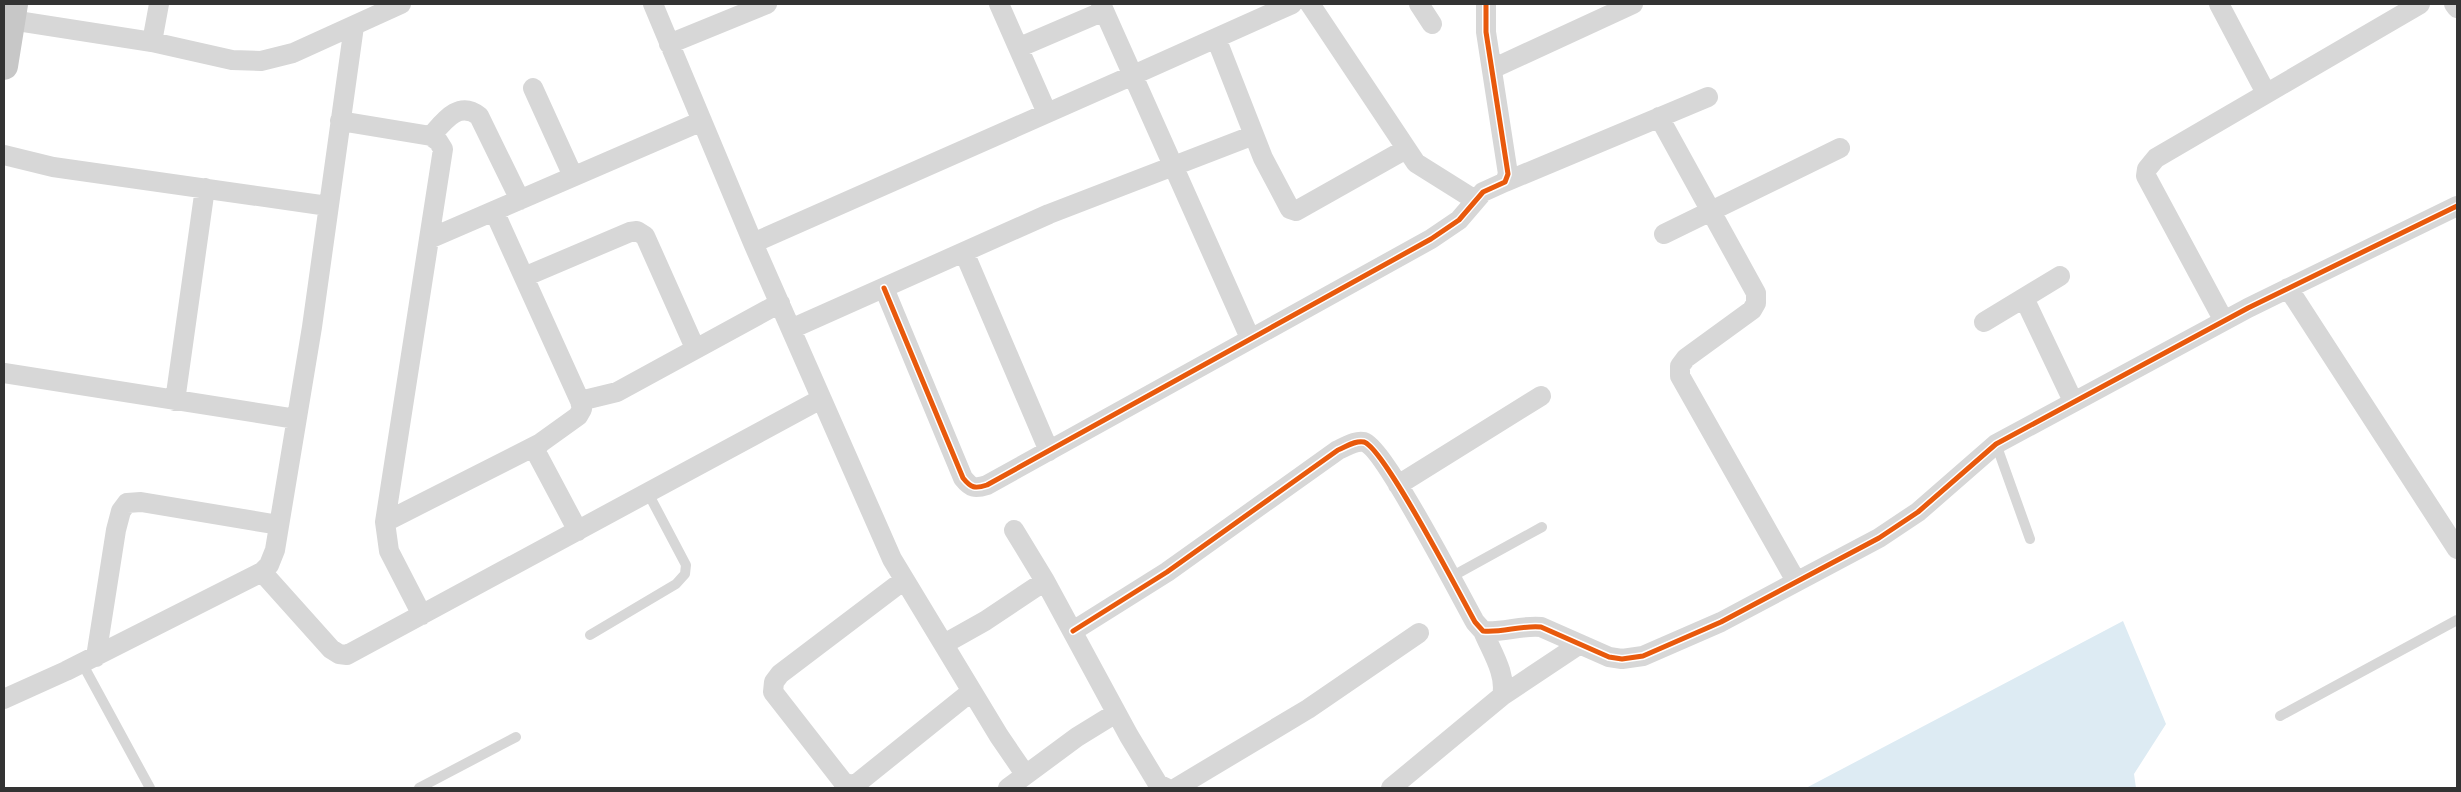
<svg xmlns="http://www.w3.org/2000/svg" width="2461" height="792" viewBox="0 0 2461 792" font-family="Signika,sans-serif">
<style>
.water{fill:#ddebf3}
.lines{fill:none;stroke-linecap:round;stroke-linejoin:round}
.service{stroke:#d7d7d7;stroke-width:10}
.minor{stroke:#d7d7d7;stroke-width:20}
.trunk{stroke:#c7c7c7;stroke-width:28}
.cycleway-casing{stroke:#fff;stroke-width:8}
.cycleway{stroke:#e8590c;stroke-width:5}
</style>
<rect width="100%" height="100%" fill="#fff"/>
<path class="water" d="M 2123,621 L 2166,724 L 2134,774 L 2136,788 L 1806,788 Z"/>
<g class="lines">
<path class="service" d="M 1996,444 L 2030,539
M 1451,577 L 1542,527
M 590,635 L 676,584 L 685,574 L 686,565 L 648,493
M 82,663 L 150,788
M 2280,716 L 2457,620
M 419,788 L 516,737"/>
<path class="minor" d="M 653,4 L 753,243 L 892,559 L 999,736 L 1025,774
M 999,4 L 1047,113
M 1101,4 L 1250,338
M 1310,4 L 1416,163 L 1475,200
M 1419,4 L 1432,24
M 2219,4 L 2266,93
M 2454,4 L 2457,8
M 11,20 L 152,42 L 232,60 L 261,61 L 293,53 L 401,4
M 1216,38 L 1263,158 L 1290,209 L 1296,211 L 1406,149
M 152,42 L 159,4
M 669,44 L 767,4
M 1020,47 L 1104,11
M 1492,69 L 1633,4
M 533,88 L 573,176
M 1659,117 L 1756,293 L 1756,303 L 1752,310 L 1686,358 L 1680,366 L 1680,376 L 1796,581
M 340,121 L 431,136 L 438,141 L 443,149 L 385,522 L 389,551 L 422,615
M 431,136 C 444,121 459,100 479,116 L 520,200
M 4,155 L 53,167 L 328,206
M 1505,182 L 1708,97
M 494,211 L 580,401 L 582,409 L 578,416 L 539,444 L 536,452 L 578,531
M 1664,234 L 1840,148
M 429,239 L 702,121
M 753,243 C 933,163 1113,85 1292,4
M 964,252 L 1049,451
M 524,277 L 630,232 L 637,231 L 645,236 L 695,348
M 884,288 L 963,478 C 971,488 975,489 987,485 L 1431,239 L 1459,220 L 1483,192 L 1505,182 L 1508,174 L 1486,32 L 1486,4
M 2288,288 L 2457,549
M 2024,298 L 2073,401
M 2224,321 L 2146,176 L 2147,169 L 2156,158 L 2420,4
M 1984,322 L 2060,276
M 791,329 L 1049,214 L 1254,135
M 4,373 L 296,419
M 175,401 L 205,188
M 580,401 L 617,392 L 780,303
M 1398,485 L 1541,396
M 385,522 L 539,444
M 1014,530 L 1045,581
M 262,572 L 331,649 L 339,654 L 347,655 L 821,399
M 904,580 L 780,674 L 774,682 L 773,692 L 844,783 L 855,785 L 972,691
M 1073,631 L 1167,572 L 1338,450 C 1346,447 1355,440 1364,442 C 1384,448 1460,595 1475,622 L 1483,631 C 1502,633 1521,625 1541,627 L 1609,657 L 1622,659 L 1643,656 L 1721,622 L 1879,538 L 1918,512 L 1996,444 L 2248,308 L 2457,206
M 1483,631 C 1491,651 1507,674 1502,696
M 944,644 L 985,621 L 1045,581 L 1129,736 L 1158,784 L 1166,788
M 96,657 L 116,530 L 121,511 L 127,503 L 141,502 L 279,525
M 4,699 L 66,671 L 262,572 L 269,565 L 275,550 L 312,327 L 354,26
M 1008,788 L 1077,737 L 1116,713
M 1176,788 L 1308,709 L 1419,633
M 1391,788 L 1502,696 L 1580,644"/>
<path class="trunk" d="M 4,66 L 14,4"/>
<defs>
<path id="cycleway" d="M 884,288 L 963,478 C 971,488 975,489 987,485 L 1431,239 L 1459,220 L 1483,192 L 1505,182 L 1508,174 L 1486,32 L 1486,4
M 1073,631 L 1167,572 L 1338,450 C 1346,447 1355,440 1364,442 C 1384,448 1460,595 1475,622 L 1483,631 C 1502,633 1521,625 1541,627 L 1609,657 L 1622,659 L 1643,656 L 1721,622 L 1879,538 L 1918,512 L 1996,444 L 2248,308 L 2457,206"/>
</defs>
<use href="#cycleway" class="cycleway-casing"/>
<use href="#cycleway" class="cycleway"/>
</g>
<rect width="2461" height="792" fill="none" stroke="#333333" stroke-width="10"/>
</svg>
